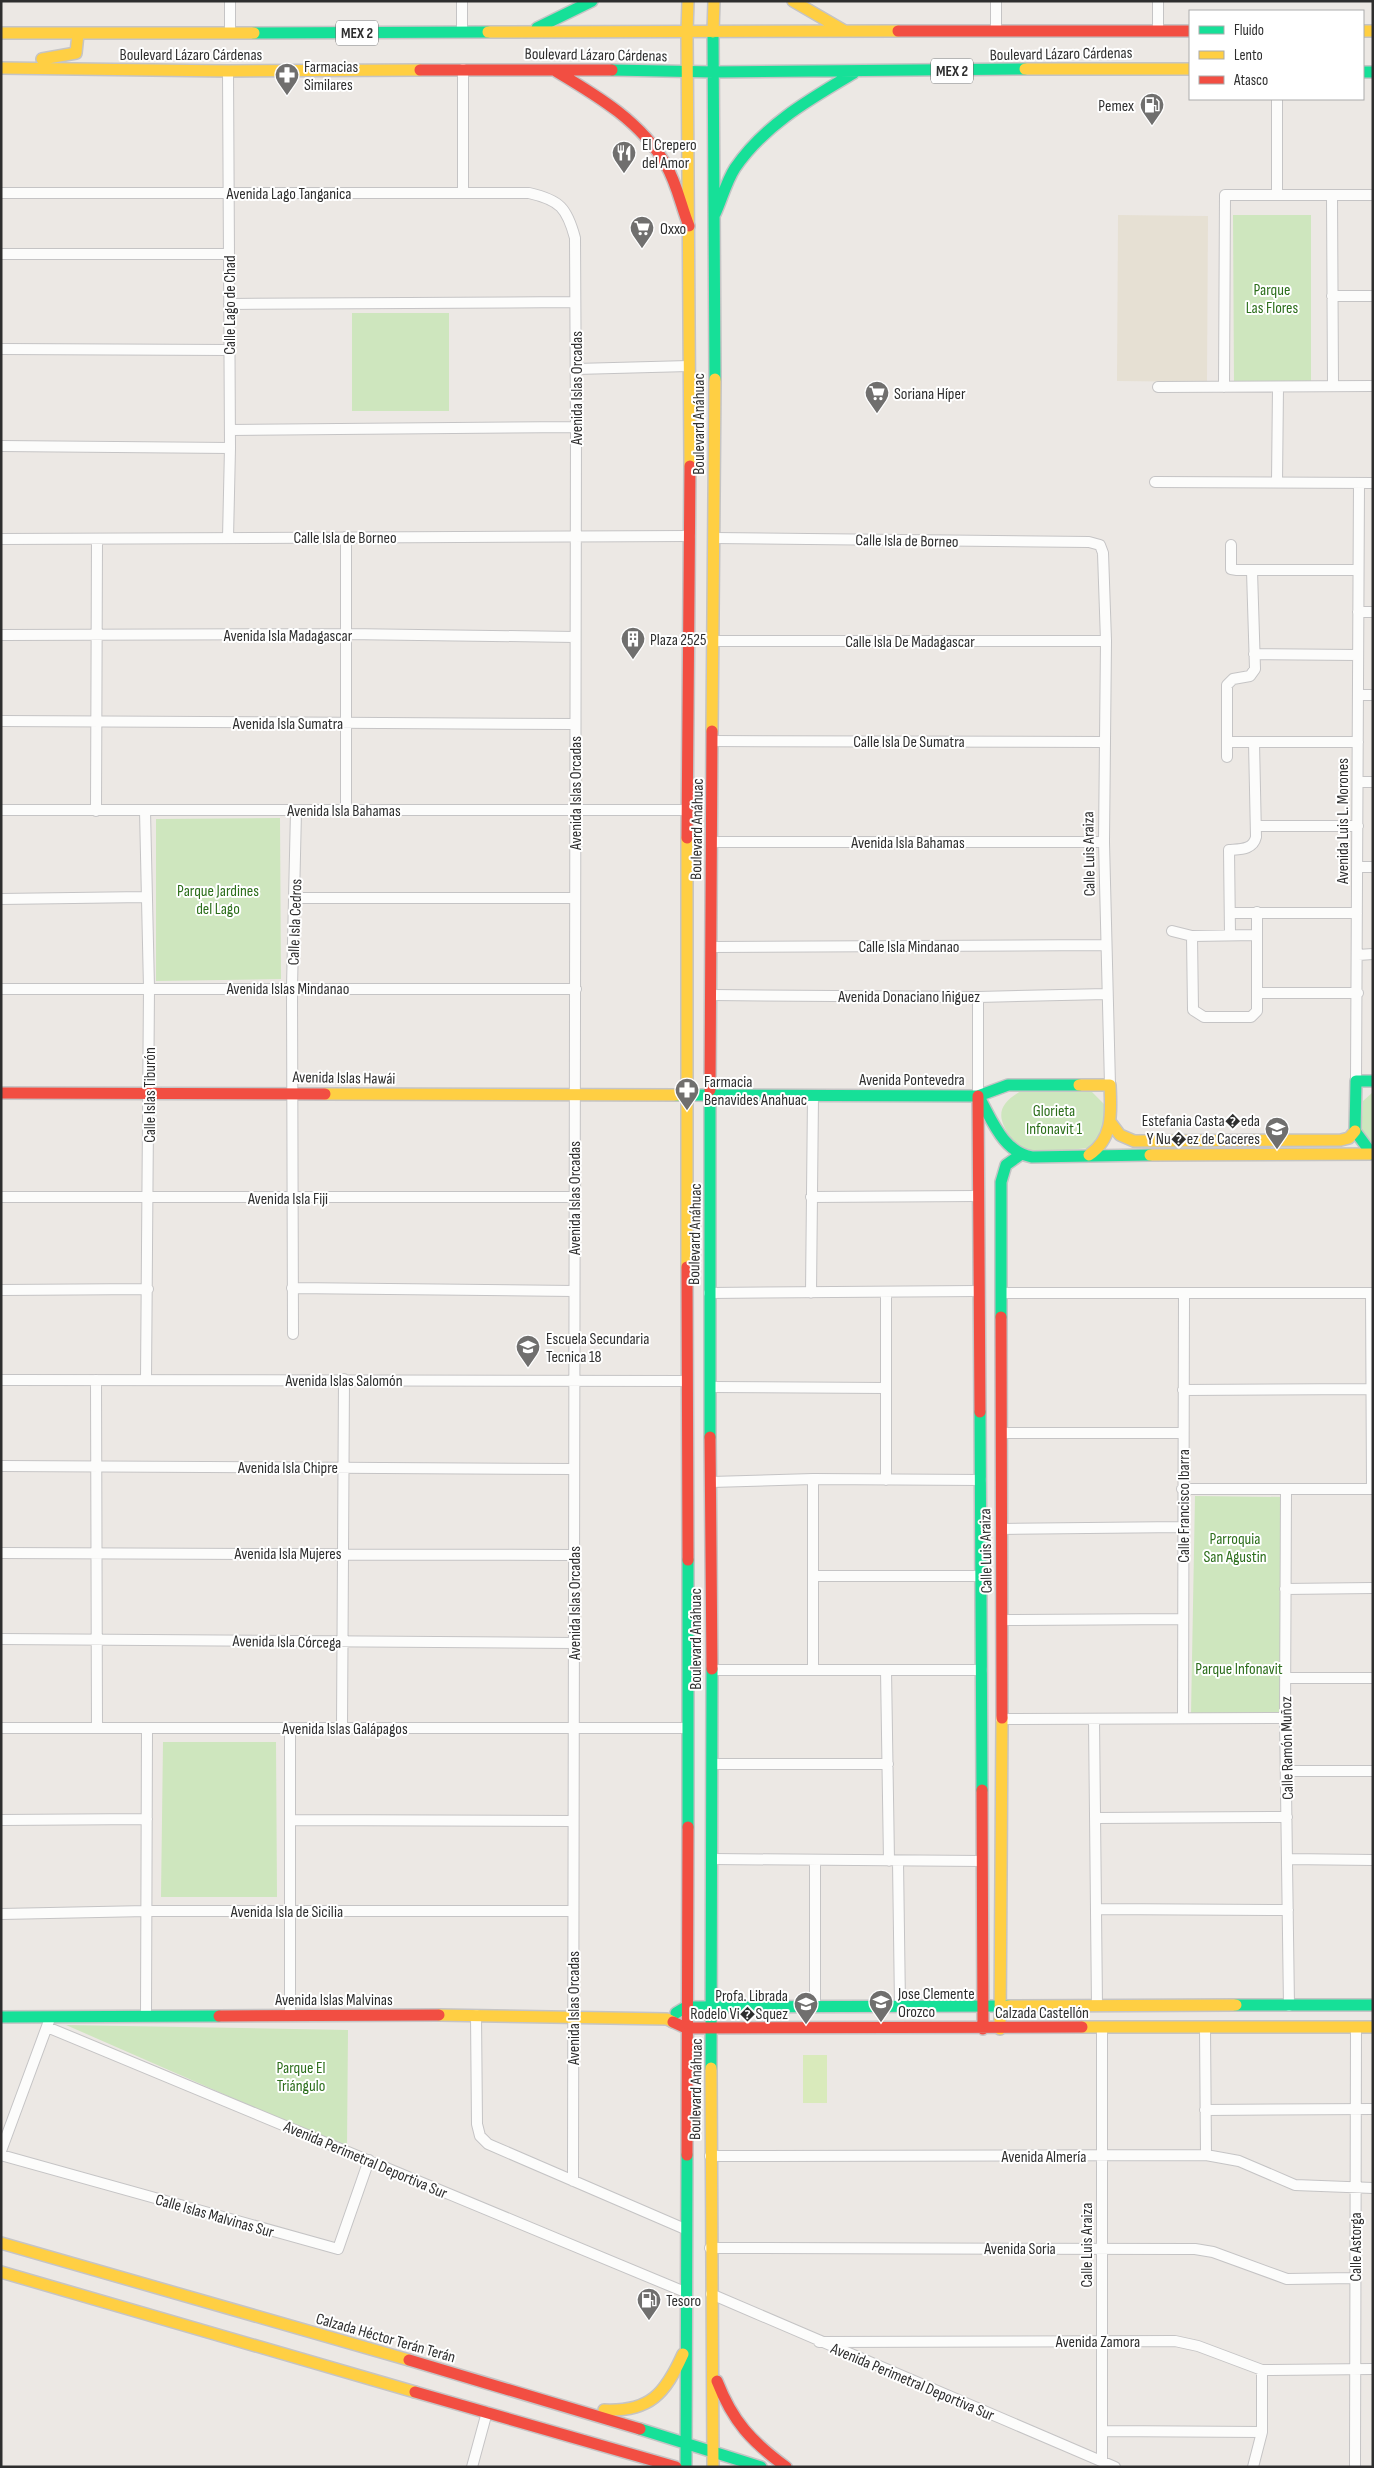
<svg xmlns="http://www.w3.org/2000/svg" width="1374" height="2468" viewBox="0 0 1374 2468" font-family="'Sofia Sans Condensed',sans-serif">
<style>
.education{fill:#e6e0d3}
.green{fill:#cee6be}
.pitch{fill:#d9eabb}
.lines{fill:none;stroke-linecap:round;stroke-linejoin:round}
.street-casing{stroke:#c5c4c5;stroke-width:12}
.fast-casing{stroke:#c5c4c5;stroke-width:14}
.slow-casing{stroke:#c5c4c5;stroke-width:14}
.jam-casing{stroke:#c5c4c5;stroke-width:14}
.street{stroke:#fcfcfb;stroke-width:10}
.fast{stroke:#16e098;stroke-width:11}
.slow{stroke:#ffcf43;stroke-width:11}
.jam{stroke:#f24e42;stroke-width:11}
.labels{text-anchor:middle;stroke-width:4;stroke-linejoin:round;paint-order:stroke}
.shield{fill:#fff;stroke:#6d6d6d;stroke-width:1}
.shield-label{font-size:15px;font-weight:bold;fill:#2e2e2e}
.street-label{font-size:16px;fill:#2e2e2e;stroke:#fff}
.poi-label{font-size:16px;fill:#2e2e2e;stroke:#fff;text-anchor:start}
.park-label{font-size:16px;fill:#2c6e1b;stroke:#fff}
</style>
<rect width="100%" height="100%" fill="#ece8e4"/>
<path class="education" d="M 1118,215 L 1208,216 L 1207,382 L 1117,381 Z"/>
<path class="green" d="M 1233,215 L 1311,215 L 1311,382 L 1234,383 Z
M 352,313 L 449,313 L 449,411 L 352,411 Z
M 280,818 L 281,979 L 156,981 L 156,819 Z
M 1021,1091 L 1092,1092 L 1105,1105 L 1106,1129 L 1089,1148 C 1071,1149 1048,1154 1030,1151 C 1019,1149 1015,1144 1009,1135 C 996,1115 999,1104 1021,1091 Z
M 1373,1092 L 1373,1146 L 1361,1133 L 1363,1101 Z
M 1195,1496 L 1283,1497 L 1285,1712 L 1191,1714 Z
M 163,1742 L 276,1742 L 277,1897 L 161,1897 Z
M 66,2025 L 348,2030 L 347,2148 Z"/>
<path class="pitch" d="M 803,2055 L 827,2055 L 827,2103 L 803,2103 Z"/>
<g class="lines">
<defs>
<path id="street" d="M 230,1 L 230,33
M 462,1 L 462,32
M 996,31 L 996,1
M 1158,31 L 1158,1
M 463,69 L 463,192
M 1277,99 L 1277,195
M 1,193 L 529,193 C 560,200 567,208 575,238 L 576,427 L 573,2181
M 1332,195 L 1333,386
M 1,254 L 229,254
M 1332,296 L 1373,296
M 229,304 L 575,302
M 1,349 L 229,350
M 576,369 L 689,366
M 1158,387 L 1373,386
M 1224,387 L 1225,195 L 1373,195
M 230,430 L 576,427
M 1,446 L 230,448
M 1155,482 L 1373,483
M 1277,482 L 1278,387
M 346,537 L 346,810
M 228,538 L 230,448 L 228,71
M 714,538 L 1089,542 L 1100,545 L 1103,553 L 1106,641 L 1104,842 L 1110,1085
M 1,539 L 690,536
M 1231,545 L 1231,569 L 1237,570 L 1358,570
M 1358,612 L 1373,612
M 1,635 L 346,634 L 575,637
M 713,641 L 1106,641
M 1254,654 L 1358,655
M 1358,695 L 1373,695
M 1,721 L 575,724
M 713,741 L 1104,742
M 1228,742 L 1358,742
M 1227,757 L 1227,685 L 1233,679 L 1250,676 L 1255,669 L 1252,571
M 1358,782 L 1373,782
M 1,810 L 687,810
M 96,811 L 97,539
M 145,811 L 149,988 L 146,1380
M 1256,826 L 1358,826
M 712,842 L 1104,842
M 1358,867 L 1373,867
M 296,898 L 574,898
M 1,899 L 145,897
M 1230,913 L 1357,913
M 1172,931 L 1192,936 L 1257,935
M 1230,935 L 1229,850 C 1240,849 1253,850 1256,837 L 1254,742
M 1192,936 L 1193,1010 L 1204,1017 L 1251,1017 L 1257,1011 L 1257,912
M 712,947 L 1106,945
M 1358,955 L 1373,954
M 1,989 L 576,989
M 1258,993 L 1358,993
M 712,995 L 978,997 L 1107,994
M 978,997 L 978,1096
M 1356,1081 L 1359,483
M 1,1197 L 574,1197
M 811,1197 L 978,1196
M 292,1288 L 574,1291
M 1,1290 L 148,1289
M 709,1293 L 978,1291
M 811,1293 L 813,1096
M 1001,1293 L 1373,1293
M 1371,1293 L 1372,1489
M 293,1334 L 292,987 L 296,811
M 1,1380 L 687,1381
M 96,1380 L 97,1728
M 710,1387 L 886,1388
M 1183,1390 L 1372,1389
M 1001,1433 L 1183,1433
M 1,1466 L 574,1469
M 813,1479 L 813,1670
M 886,1480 L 886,1293
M 711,1482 L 813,1479 L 981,1480
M 1182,1489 L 1373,1489
M 1286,1490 L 1285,1718 L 1289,2006
M 1001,1529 L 1182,1527
M 1,1553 L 574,1555
M 813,1576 L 981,1576
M 1285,1589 L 1373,1588
M 1002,1620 L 1183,1619
M 1,1639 L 574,1643
M 712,1670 L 982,1670
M 886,1670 L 889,1861
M 1285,1678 L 1373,1678
M 1183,1718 L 1184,1293
M 1001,1719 L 1285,1718
M 1094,1719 L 1097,2006
M 1,1728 L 688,1728
M 342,1728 L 344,1379
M 712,1764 L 888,1764
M 1286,1771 L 1373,1771
M 1096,1818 L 1287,1817
M 1,1820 L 147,1819
M 291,1820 L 573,1821
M 713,1859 L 982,1861
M 1287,1859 L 1373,1860
M 815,1860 L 815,2006
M 898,1861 L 900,2006
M 1097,1909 L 1288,1910
M 1,1914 L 147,1911 L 573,1911
M 476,2015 L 477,2124 L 480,2136 L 488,2144 L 685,2229
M 146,2016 L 147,1729
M 290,2016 L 290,1728
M 47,2027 L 685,2292
M 1205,2028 L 1206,2155
M 1205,2110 L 1373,2109
M 1,2151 L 49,2021
M 1,2155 L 338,2249 L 369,2160
M 710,2156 L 1206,2155 L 1239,2161 L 1295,2185 L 1373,2188
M 710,2248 L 1195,2249 L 1213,2252 L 1287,2279 L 1355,2278
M 711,2294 L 1115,2467
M 819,2342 L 1175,2341 L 1198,2346 L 1262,2370 L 1373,2369
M 1102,2431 L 1262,2432
M 1102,2461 L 1102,2029
M 472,2467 L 487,2412
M 1253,2467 L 1262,2432 L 1262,2370
M 1355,2467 L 1356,2028"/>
<path id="fast" d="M 537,28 L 592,1
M 713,32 L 715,379
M 254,33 L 488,32
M 612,70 L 714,72 L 1025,69
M 1363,72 L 1373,72
M 715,214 C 722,199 726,182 735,168 C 764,125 810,99 854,73
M 677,1095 L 978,1096 L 1008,1085 L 1079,1085
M 979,1097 C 992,1120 1003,1152 1032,1157 L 1150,1155
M 1372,1154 L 1355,1131 L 1356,1081 L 1373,1081
M 1001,1317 L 1001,1182 L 1006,1165 L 1020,1155
M 980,1412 L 982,1790
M 710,1437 L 710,1090
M 688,1560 L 688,1827
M 1236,2005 L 1373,2005
M 676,2013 L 686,2007 L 1008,2006
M 1,2017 L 219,2016
M 711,2068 L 712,1669
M 640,2429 L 761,2467
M 686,2467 L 687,2155"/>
<path id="slow" d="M 793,1 L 843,30
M 1363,31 L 1373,31
M 488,32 L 898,31
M 687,32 L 688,1
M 687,32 L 690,466
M 713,32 L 714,1
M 1,33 L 254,33
M 42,59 L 76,53 L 78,34
M 1,68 L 228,71 L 420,70
M 1025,69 L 1190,69
M 712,731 L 715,379
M 1079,1085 L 1110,1085 C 1111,1112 1114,1138 1089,1155
M 325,1094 L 677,1095
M 1111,1123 L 1120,1135 L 1134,1141 L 1341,1140 L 1349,1138 L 1355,1131
M 1150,1155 L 1373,1154
M 687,1267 L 687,838
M 1008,2006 L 1236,2005
M 439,2015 L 667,2019 L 673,2022
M 1082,2027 L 1373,2027
M 1000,2029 L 1002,1718
M 711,2068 L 713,2467
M 1,2243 L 409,2360
M 1,2272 L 415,2392
M 604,2410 C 650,2412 665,2394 683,2354"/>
<path id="jam" d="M 898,31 L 1190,31
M 420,70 L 612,70
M 554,70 C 596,95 641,121 666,165 C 677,184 681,206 689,226
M 687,838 L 690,466
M 710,1090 L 712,731
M 1,1093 L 325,1094
M 978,1096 L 980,1412
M 687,1267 L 688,1560
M 1001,1317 L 1002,1718
M 710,1437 L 712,1669
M 982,1790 L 983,2029
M 219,2016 L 439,2015
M 673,2022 L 686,2028 L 1082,2027
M 687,2155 L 688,1827
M 409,2360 L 640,2429
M 717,2381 C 733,2422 751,2441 786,2467
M 415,2392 L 676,2467"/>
</defs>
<use href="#street" class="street-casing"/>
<use href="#fast" class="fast-casing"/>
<use href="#slow" class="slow-casing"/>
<use href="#jam" class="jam-casing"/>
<use href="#street" class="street"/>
<use href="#fast" class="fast"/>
<use href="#slow" class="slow"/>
<use href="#jam" class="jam"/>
</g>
<defs>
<symbol id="pharmacy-pin" viewBox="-11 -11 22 30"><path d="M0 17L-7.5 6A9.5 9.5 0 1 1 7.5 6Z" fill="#706f6e" stroke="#fff"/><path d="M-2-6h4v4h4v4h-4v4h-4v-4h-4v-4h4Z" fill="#fff"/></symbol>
<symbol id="fuel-pin" viewBox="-11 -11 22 30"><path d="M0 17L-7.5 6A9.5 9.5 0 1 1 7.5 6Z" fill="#706f6e" stroke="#fff"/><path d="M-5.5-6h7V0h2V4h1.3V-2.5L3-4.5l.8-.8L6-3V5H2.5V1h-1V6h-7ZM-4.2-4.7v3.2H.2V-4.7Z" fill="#fff"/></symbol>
<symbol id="restaurant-pin" viewBox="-11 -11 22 30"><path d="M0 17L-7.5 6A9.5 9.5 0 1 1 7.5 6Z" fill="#706f6e" stroke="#fff"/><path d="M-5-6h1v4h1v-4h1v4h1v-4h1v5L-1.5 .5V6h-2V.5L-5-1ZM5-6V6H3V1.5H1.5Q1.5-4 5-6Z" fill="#fff"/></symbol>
<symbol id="supermarket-pin" viewBox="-11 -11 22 30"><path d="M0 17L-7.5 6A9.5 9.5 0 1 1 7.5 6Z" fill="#706f6e" stroke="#fff"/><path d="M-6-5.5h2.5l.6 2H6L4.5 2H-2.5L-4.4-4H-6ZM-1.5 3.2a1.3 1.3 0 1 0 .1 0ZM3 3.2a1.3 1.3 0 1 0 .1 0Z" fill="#fff"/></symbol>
<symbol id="building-pin" viewBox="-11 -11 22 30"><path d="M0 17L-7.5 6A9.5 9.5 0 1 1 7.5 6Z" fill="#706f6e" stroke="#fff"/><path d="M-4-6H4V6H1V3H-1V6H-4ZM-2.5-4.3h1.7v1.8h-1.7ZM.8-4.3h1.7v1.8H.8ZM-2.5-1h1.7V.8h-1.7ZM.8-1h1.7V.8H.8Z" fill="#fff"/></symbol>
<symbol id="school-pin" viewBox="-11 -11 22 30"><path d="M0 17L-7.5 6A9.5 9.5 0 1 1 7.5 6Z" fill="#706f6e" stroke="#fff"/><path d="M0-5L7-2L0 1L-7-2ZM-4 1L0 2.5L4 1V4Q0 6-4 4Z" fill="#fff"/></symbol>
</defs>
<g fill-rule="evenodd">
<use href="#pharmacy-pin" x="273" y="61" width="28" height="38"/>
<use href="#fuel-pin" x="1138" y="91" width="28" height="38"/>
<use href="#restaurant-pin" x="610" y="139" width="28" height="38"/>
<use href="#supermarket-pin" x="628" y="214" width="28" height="38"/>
<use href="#supermarket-pin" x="863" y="379" width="28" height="38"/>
<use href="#building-pin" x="619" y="625" width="28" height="38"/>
<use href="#pharmacy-pin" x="673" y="1076" width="28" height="38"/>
<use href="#school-pin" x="1263" y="1115" width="28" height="38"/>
<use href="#school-pin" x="514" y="1333" width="28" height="38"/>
<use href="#school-pin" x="867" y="1988" width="28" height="38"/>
<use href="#school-pin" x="792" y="1990" width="28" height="38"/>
<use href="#fuel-pin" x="635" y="2286" width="28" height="38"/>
</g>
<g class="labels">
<g class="shield">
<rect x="336" y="20.5" width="42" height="25" rx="4"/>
<rect x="931" y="58.5" width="42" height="25" rx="4"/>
</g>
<g class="shield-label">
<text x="357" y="38">MEX 2</text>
<text x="952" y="76">MEX 2</text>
</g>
<g class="street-label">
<text transform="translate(1061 53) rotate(-1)" y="6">Boulevard Lázaro Cárdenas</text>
<text x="191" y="60">Boulevard Lázaro Cárdenas</text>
<text transform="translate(596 54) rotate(1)" y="6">Boulevard Lázaro Cárdenas</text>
<text x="289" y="199">Avenida Lago Tanganica</text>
<text transform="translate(229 305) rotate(-90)" y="6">Calle Lago de Chad</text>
<text transform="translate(576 388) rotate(-90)" y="6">Avenida Islas Orcadas</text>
<text transform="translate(698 424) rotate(-90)" y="6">Boulevard Anáhuac</text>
<text x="345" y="543">Calle Isla de Borneo</text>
<text transform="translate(907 540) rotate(1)" y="6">Calle Isla de Borneo</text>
<text x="288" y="641">Avenida Isla Madagascar</text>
<text x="910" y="647">Calle Isla De Madagascar</text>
<text x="288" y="729">Avenida Isla Sumatra</text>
<text x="909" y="747">Calle Isla De Sumatra</text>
<text transform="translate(575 793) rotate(-90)" y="6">Avenida Islas Orcadas</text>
<text x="344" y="816">Avenida Isla Bahamas</text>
<text transform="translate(1342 821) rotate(-90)" y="6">Avenida Luis L. Morones</text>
<text transform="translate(696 829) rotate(-89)" y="6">Boulevard Anáhuac</text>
<text x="908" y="848">Avenida Isla Bahamas</text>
<text transform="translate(1088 854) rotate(-91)" y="6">Calle Luis Araiza</text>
<text transform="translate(294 922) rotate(-88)" y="6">Calle Isla Cedros</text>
<text x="909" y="952">Calle Isla Mindanao</text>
<text x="288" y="994">Avenida Islas Mindanao</text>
<text x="909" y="1002">Avenida Donaciano Iñiguez</text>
<text transform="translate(344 1077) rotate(1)" y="6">Avenida Islas Hawái</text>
<text x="912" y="1085">Avenida Pontevedra</text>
<text transform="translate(149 1095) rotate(-90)" y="6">Calle Islas Tiburón</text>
<text x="288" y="1204">Avenida Isla Fiji</text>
<text transform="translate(574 1198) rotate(-90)" y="6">Avenida Islas Orcadas</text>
<text transform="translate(694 1234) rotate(-89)" y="6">Boulevard Anáhuac</text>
<text x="344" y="1386">Avenida Islas Salomón</text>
<text x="288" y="1473">Avenida Isla Chipre</text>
<text transform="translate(1183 1506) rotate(-90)" y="6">Calle Francisco Ibarra</text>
<text transform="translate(985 1551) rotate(-91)" y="6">Calle Luis Araiza</text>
<text x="288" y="1559">Avenida Isla Mujeres</text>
<text transform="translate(574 1603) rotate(-90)" y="6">Avenida Islas Orcadas</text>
<text transform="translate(695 1639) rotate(-90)" y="6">Boulevard Anáhuac</text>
<text transform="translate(287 1641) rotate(1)" y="6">Avenida Isla Córcega</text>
<text x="345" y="1734">Avenida Islas Galápagos</text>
<text transform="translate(1286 1748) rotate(-91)" y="6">Calle Ramón Muñoz</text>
<text x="287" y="1917">Avenida Isla de Sicilia</text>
<text x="334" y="2005">Avenida Islas Malvinas</text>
<text transform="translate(573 2008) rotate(-90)" y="6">Avenida Islas Orcadas</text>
<text x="1042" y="2018">Calzada Castellón</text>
<text transform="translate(695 2089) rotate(-89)" y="6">Boulevard Anáhuac</text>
<text x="1044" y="2162">Avenida Almería</text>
<text transform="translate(366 2159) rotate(23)" y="6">Avenida Perimetral Deportiva Sur</text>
<text transform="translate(215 2215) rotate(16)" y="6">Calle Islas Malvinas Sur</text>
<text transform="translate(1086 2245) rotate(-90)" y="6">Calle Luis Araiza</text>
<text transform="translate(1355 2247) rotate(-90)" y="6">Calle Astorga</text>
<text x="1020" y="2254">Avenida Soria</text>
<text transform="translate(386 2337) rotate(16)" y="6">Calzada Héctor Terán Terán</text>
<text x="1098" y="2347">Avenida Zamora</text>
<text transform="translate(913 2381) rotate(23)" y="6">Avenida Perimetral Deportiva Sur</text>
</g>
<g class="poi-label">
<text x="304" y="72">Farmacias<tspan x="304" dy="18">Similares</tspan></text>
<text x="1134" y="111" text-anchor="end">Pemex</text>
<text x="642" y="150">El Crepero<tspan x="642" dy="18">del Amor</tspan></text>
<text x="660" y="234">Oxxo</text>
<text x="894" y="399">Soriana Híper</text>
<text x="650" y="645">Plaza 2525</text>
<text x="704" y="1087">Farmacia<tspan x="704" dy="18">Benavides Anahuac</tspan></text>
<text x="1260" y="1126" text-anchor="end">Estefania Casta�eda<tspan x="1260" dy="18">Y Nu�ez de Caceres</tspan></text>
<text x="546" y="1344">Escuela Secundaria<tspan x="546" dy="18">Tecnica 18</tspan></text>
<text x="898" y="1999">Jose Clemente<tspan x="898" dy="18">Orozco</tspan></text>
<text x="788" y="2001" text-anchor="end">Profa. Librada<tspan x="788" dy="18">Rodelo Vi�Squez</tspan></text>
<text x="666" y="2306">Tesoro</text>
</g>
<g class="park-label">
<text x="1272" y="295">Parque<tspan x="1272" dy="18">Las Flores</tspan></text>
<text x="218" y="896">Parque Jardines<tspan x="218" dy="18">del Lago</tspan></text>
<text x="1054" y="1116">Glorieta<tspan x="1054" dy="18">Infonavit 1</tspan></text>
<text x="1235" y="1544">Parroquia<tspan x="1235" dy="18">San Agustin</tspan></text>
<text x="1239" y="1674">Parque Infonavit</text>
<text x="301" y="2073">Parque El<tspan x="301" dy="18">Triángulo</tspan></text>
</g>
</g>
<rect width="1374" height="2468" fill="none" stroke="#2e2e2e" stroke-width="5"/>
<rect x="1189" y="10" width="175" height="90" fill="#ffffff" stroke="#ababab"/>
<rect x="1199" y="26" width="25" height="8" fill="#16e098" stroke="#ababab"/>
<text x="1234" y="35" font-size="15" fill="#2e2e2e">Fluido</text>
<rect x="1199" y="51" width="25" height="8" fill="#ffcf43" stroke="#ababab"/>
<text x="1234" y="60" font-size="15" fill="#2e2e2e">Lento</text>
<rect x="1199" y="76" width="25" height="8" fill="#f24e42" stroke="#ababab"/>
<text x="1234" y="85" font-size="15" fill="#2e2e2e">Atasco</text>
</svg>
